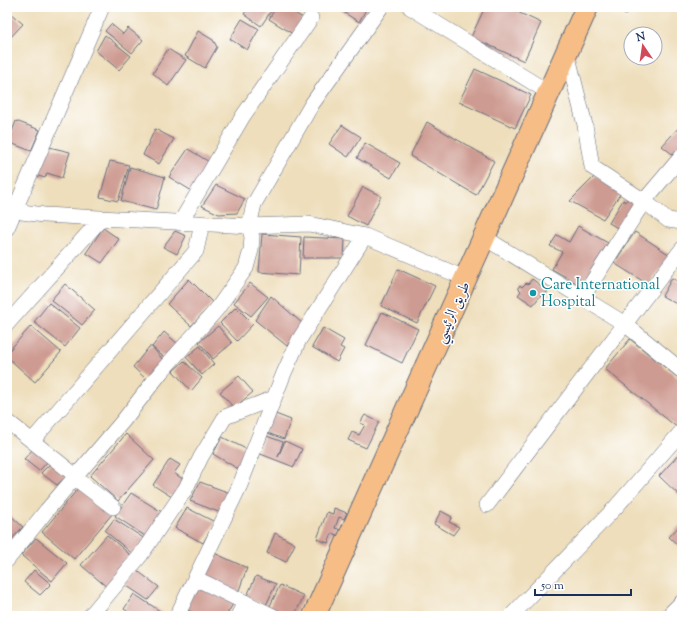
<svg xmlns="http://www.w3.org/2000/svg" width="689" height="623" viewBox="0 0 689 623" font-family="'Sorts Mill Goudy',Amiri,serif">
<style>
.building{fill:#ce9b92}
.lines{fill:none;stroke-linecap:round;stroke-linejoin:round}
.street-casing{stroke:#656c7f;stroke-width:16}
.primary-casing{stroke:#656c7f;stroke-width:24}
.street{stroke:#fff;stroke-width:15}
.primary{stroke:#f6be86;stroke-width:22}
.culture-dot{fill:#0f9aa8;stroke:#fff;stroke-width:1.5}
.labels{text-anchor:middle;stroke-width:3;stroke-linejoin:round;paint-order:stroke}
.culture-label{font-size:15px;fill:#0d838f;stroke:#fff;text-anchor:start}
.street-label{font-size:15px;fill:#1b2f5e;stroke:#fff}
</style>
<rect width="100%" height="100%" fill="#fff"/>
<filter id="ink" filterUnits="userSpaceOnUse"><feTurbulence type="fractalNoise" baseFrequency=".025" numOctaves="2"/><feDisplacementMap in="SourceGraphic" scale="8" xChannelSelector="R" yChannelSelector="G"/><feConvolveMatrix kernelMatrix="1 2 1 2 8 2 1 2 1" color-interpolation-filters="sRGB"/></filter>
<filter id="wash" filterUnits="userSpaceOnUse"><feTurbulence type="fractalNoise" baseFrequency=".012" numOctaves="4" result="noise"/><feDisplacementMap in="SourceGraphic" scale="16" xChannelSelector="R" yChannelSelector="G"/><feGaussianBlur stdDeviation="0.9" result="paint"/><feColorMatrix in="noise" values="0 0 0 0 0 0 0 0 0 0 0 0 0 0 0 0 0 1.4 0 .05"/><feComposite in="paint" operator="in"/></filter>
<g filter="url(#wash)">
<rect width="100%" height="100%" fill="#eedebb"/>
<g id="blocks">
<path class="building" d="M 249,7 L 272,7 L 273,8 L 261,26 L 244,14 Z
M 276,7 L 285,7 L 303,18 L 293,34 L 269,19 Z
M 335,7 L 366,7 L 367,8 L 359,22 Z
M 485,7 L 507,7 L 541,23 L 524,61 L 471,37 Z
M 618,7 L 631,7 L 626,15 L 616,10 Z
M 9,12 L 23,24 L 8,40 L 7,15 Z
M 242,19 L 259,29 L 247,50 L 230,39 Z
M 111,24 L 123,34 L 128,28 L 143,40 L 132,53 L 105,31 Z
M 198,31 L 213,40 L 217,47 L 205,68 L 185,56 Z
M 105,35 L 131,56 L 119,70 L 96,51 Z
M 168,49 L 186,60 L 168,86 L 153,73 Z
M 475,69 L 531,95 L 515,128 L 459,102 Z
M 16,121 L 40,130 L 31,151 L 8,142 Z
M 427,122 L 494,161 L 476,195 L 410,156 Z
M 342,125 L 361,137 L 348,157 L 329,144 Z
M 681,125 L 682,152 L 677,158 L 662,146 Z
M 155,129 L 174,139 L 159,164 L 143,155 Z
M 365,143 L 400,163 L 391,178 L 357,158 Z
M 49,147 L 70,152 L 62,178 L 47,173 L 45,178 L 35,175 Z
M 188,149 L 211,163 L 192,191 L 169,177 Z
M 110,161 L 129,165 L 118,201 L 100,197 Z
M 130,167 L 165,177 L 156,210 L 121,201 Z
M 7,172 L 11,172 L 9,198 L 7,198 Z
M 595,176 L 621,193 L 603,219 L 570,201 Z
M 216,185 L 245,199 L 237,213 L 219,214 L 202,206 Z
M 363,187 L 381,196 L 366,226 L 347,216 Z
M 628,197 L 635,201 L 619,229 L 609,223 L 623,200 L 626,202 Z
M 578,226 L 608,243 L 581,286 L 552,269 L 562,252 L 550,246 L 557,235 L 569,242 Z
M 103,228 L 119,239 L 102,263 L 86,253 Z
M 175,231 L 186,236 L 177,254 L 163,247 Z
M 635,232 L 670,255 L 649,285 L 614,263 Z
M 262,234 L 301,237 L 299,275 L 259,272 Z
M 304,237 L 345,239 L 344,258 L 303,258 Z
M 398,269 L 435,286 L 417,323 L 381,306 Z
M 672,278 L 682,284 L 682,307 L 662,296 Z
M 189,279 L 213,303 L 191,326 L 167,304 Z
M 532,279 L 548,291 L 543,297 L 541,295 L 533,305 L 518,295 L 521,291 L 518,288 L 520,285 L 522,287 L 526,283 L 528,284 Z
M 250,283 L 268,297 L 251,316 L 234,303 Z
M 65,284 L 95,310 L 82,325 L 51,300 Z
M 271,296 L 303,324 L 287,346 L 255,320 Z
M 49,303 L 80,328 L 65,347 L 34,322 Z
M 236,307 L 253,324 L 237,341 L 220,323 Z
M 382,312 L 418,329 L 402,363 L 366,345 Z
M 31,326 L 61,352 L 35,382 L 7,357 L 7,353 Z
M 218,326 L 232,343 L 213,359 L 199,342 Z
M 323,328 L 344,340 L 340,347 L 344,349 L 337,362 L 312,347 Z
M 164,332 L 179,345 L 166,359 L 152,347 L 164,361 L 147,380 L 133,367 L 149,347 L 152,347 Z
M 630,339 L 682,381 L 682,425 L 679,429 L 605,369 Z
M 200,346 L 214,364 L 202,375 L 186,357 Z
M 184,361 L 202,378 L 191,391 L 173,371 Z
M 239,376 L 253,392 L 234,408 L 220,392 Z
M 273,413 L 291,420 L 284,439 L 265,432 Z
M 365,415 L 379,422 L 366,448 L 348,440 L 352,432 L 359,435 L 365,425 L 360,423 Z
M 126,434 L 154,460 L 118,501 L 90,476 Z
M 264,435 L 283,442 L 278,457 L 285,441 L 302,449 L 294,467 L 258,453 Z
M 222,437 L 250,451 L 240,470 L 213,454 Z
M 34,448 L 49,460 L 39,471 L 24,459 Z
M 680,453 L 682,455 L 682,498 L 659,476 Z
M 170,459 L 180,465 L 174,473 L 187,482 L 175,499 L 153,485 Z
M 54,460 L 69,474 L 57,485 L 41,473 Z
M 200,482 L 230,493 L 221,513 L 190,501 Z
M 81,485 L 113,513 L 74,559 L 42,532 Z
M 131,493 L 165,514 L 148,538 L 115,516 Z
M 187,508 L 215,522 L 203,543 L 175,528 Z
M 334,508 L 347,513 L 344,519 L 339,517 L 335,528 L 341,530 L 339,536 L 332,533 L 328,543 L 317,539 L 327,512 L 333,514 Z
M 441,511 L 452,517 L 449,522 L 459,527 L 453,535 L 434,524 Z
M 7,512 L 23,527 L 7,544 Z
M 114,519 L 145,539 L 134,555 L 105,531 Z
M 682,523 L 682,549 L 669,537 Z
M 275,533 L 295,544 L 286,562 L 267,553 Z
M 107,535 L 134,558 L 108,588 L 81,565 Z
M 36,538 L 67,563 L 52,581 L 21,555 Z
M 212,552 L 247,568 L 238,593 L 200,577 Z
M 135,569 L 159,587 L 148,600 L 124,584 Z
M 34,570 L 51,584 L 40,595 L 24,582 Z
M 256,576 L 276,584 L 266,605 L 246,598 Z
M 197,585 L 234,602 L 226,616 L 201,616 L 185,609 Z
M 280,585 L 304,596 L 294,616 L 285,616 L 269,608 Z
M 134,594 L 154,607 L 167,616 L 134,616 L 124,609 Z
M 104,609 L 114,616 L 99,616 Z"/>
</g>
</g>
<g filter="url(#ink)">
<use href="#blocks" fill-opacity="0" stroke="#656c7f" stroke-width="1"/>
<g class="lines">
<defs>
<path id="street" d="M 410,7 L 548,92
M 567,53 L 585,125 L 592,167 L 644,201 L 668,220 L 682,222
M 7,210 L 44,215 L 249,226 L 309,224 L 365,236 L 467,279
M 180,223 L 243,116 L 311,18
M 7,228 L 102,7
M 485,238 L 625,324 L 682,371
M 582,298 L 644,201 L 682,156
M 7,324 L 101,219
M 7,421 L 76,476
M 32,441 L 196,251 L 202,224
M 75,478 L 113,507
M 487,505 L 682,249
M 7,560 L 47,510 L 123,421 L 161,372 L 217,309 L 246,268 L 251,250 L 252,237 L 249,226 L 254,204 L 312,104 L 381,7
M 195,578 L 273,616
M 90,616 L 140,556 L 186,488 L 201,457 L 225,417 L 274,398
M 177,616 L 240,485 L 284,373 L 299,340 L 365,236
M 238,616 L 245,602
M 511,616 L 615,508 L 682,431
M 668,616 L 682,602"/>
<path id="primary" d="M 314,616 C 406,413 496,210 587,7"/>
</defs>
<use href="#street" class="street-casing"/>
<use href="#primary" class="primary-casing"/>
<use href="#street" class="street"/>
<use href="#primary" class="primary"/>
</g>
</g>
<circle class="culture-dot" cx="533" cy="293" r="4"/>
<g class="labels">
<g class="culture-label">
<text x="541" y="289">Care International<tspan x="541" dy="17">Hospital</tspan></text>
</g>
<g class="street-label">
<text transform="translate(452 312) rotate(-66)" y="5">طريق الرئيسي</text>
</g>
</g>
<rect width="689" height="623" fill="none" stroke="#fff" stroke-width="24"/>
<g transform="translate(643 46) rotate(347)"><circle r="19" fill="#ffffff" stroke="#a4acbf"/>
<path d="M0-3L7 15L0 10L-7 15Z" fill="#d1495b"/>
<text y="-6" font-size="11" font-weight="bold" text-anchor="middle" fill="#1b2f5e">N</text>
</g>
<path d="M535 589v6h96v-6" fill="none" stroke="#1b2f5e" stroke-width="2"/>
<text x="541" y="589" font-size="12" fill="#1b2f5e" stroke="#ffffff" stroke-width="3" paint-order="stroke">50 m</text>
</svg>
